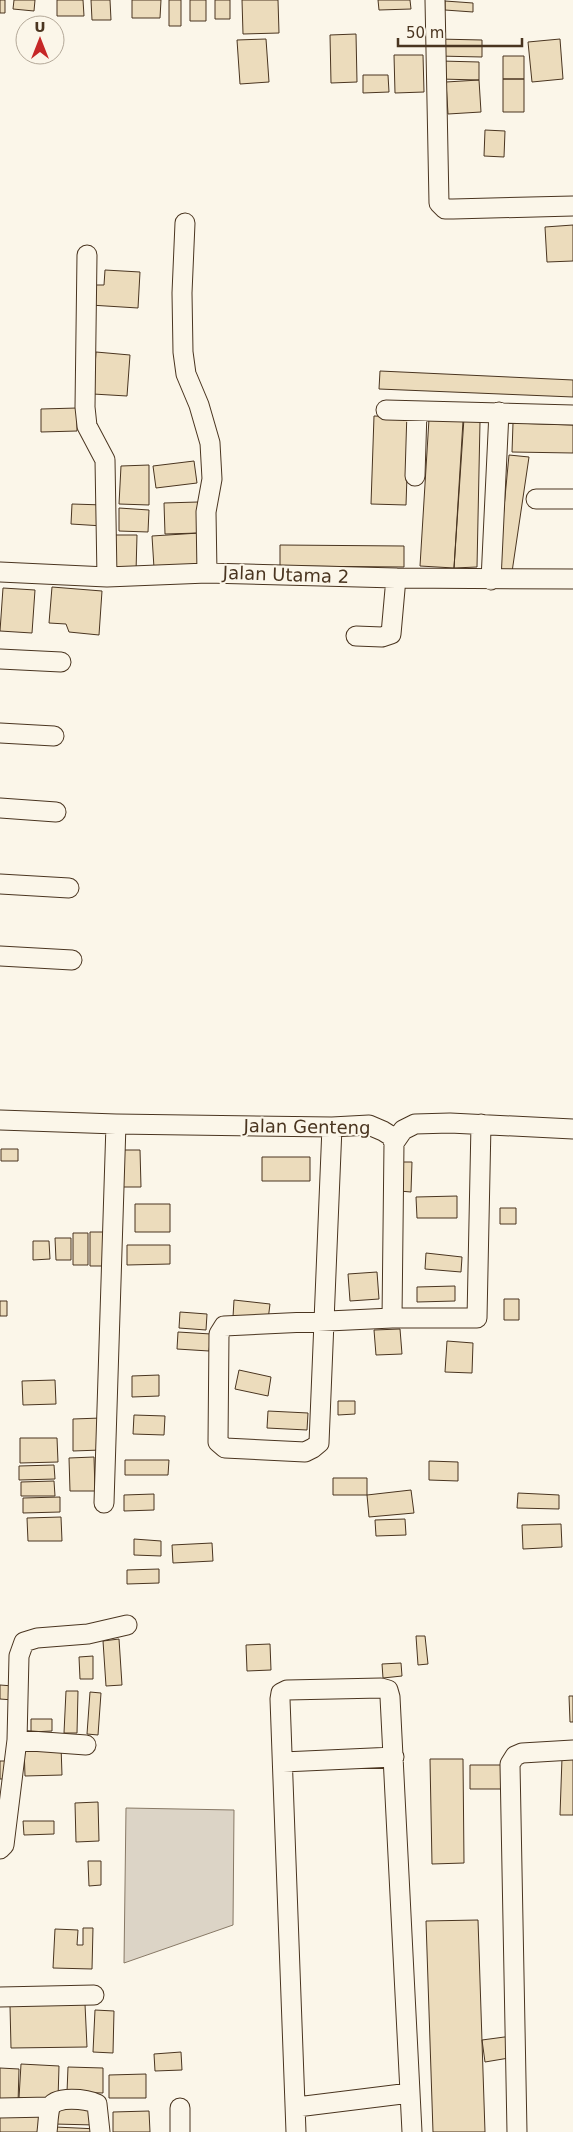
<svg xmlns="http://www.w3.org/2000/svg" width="573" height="2132" viewBox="0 0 573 2132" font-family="'DejaVu Sans',sans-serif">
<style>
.water{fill:#dcd4c6;stroke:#887966}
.building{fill:#ecdcbc;stroke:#4a3520}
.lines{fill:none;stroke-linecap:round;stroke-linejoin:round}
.minor-casing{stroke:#4a3520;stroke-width:21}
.minor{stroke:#fbf6e9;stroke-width:19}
.labels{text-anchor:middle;stroke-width:4;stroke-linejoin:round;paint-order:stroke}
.street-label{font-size:18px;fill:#4a3520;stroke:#fbf6e9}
</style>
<rect width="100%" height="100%" fill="#fbf6e9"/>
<path class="water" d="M 126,1808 L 234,1810 L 233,1925 L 124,1963 Z"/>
<path class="building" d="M 0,0 L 5,0 L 5,13 L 0,13 Z
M 14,0 L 35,0 L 34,11 L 13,9 Z
M 57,0 L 83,0 L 84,16 L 57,16 Z
M 91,0 L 110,0 L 111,20 L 92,20 Z
M 132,0 L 161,0 L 160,18 L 132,18 Z
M 169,0 L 181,0 L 181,26 L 169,26 Z
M 190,0 L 206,0 L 206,21 L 190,21 Z
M 215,0 L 230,0 L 230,19 L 215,19 Z
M 242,0 L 278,0 L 279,33 L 243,34 Z
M 378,0 L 410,0 L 411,9 L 379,10 Z
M 445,1 L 473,3 L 473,12 L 445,10 Z
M 356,34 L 357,82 L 331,83 L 330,35 Z
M 266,39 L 269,82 L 240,84 L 237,40 Z
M 438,39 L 482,40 L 482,57 L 438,56 Z
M 560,39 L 563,79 L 532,82 L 528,42 Z
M 394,55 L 423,55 L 424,92 L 395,93 Z
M 503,56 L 524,56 L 524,79 L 503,79 Z
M 441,61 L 479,62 L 479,80 L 440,79 Z
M 363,75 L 388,75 L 389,92 L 363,93 Z
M 503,79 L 524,79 L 524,112 L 503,112 Z
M 479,80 L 481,112 L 448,114 L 446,82 Z
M 485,130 L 505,131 L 504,157 L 484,156 Z
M 573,225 L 573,261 L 547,262 L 545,227 Z
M 105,270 L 140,272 L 138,308 L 90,305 L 91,285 L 104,285 Z
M 96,352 L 130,355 L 127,396 L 93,394 Z
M 380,371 L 573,380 L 573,397 L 379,389 Z
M 77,408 L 77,431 L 41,432 L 41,409 Z
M 374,416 L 409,417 L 406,505 L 371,504 Z
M 464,418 L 480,422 L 477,567 L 454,568 Z
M 429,419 L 463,421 L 454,568 L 420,566 Z
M 513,423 L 573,425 L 573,453 L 512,452 Z
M 509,455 L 529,457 L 512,572 L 498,571 Z
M 194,461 L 197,483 L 156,488 L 153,466 Z
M 149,465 L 149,505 L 119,504 L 121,466 Z
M 198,502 L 199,533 L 165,534 L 164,503 Z
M 72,504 L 104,505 L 103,526 L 71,524 Z
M 119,508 L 149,510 L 148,532 L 119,531 Z
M 199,533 L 201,565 L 154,568 L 152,536 Z
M 115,535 L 137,535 L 136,572 L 115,572 Z
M 280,545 L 404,546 L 404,567 L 280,566 Z
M 52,587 L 102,591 L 99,635 L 69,632 L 66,624 L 49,623 Z
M 3,588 L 35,590 L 32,633 L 0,631 Z
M 1,1149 L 18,1149 L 18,1161 L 1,1161 Z
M 123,1150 L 140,1150 L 141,1187 L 123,1187 Z
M 262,1157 L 310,1157 L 310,1181 L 262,1181 Z
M 400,1162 L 412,1162 L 411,1192 L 399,1191 Z
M 457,1196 L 457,1218 L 417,1218 L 416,1197 Z
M 135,1204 L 170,1204 L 170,1232 L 135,1232 Z
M 500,1208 L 516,1208 L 516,1224 L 500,1224 Z
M 90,1232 L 108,1232 L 108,1266 L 90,1266 Z
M 73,1233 L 88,1233 L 88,1265 L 73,1265 Z
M 55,1238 L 71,1238 L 71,1260 L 56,1260 Z
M 33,1241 L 49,1241 L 50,1259 L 33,1260 Z
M 127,1245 L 170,1245 L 170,1264 L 127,1265 Z
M 426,1253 L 462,1257 L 461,1272 L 425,1269 Z
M 377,1272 L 379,1299 L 350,1301 L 348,1274 Z
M 455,1286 L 455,1301 L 417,1302 L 417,1287 Z
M 504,1299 L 519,1299 L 519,1320 L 504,1320 Z
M 234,1300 L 270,1304 L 268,1320 L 233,1317 Z
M 0,1301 L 7,1301 L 7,1316 L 0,1316 Z
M 180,1312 L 207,1314 L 206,1330 L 179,1328 Z
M 400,1329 L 402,1354 L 376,1355 L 374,1330 Z
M 178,1332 L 211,1334 L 209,1351 L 177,1349 Z
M 447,1341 L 473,1343 L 472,1373 L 445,1372 Z
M 239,1370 L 271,1377 L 268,1396 L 235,1389 Z
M 159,1375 L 159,1396 L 132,1397 L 132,1376 Z
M 55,1380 L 56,1404 L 23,1405 L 22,1381 Z
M 338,1401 L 355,1401 L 355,1414 L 338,1415 Z
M 268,1411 L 308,1413 L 307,1430 L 267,1428 Z
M 134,1415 L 165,1416 L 164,1435 L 133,1434 Z
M 101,1418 L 101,1450 L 73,1451 L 73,1419 Z
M 20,1438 L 57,1438 L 58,1462 L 20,1463 Z
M 94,1457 L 95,1491 L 70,1491 L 69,1458 Z
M 125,1460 L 169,1460 L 168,1475 L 125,1475 Z
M 429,1461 L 458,1462 L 458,1481 L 429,1480 Z
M 54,1465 L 55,1479 L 19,1480 L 19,1466 Z
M 333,1478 L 367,1478 L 367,1495 L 333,1495 Z
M 54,1481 L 55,1496 L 21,1496 L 21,1482 Z
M 411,1490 L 414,1513 L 369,1517 L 367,1495 Z
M 518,1493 L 559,1495 L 559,1509 L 517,1508 Z
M 154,1494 L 154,1510 L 124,1511 L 124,1495 Z
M 60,1497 L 60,1512 L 23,1513 L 23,1498 Z
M 61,1517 L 62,1541 L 28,1541 L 27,1518 Z
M 405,1519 L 406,1535 L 376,1536 L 375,1520 Z
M 561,1524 L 562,1547 L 523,1549 L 522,1525 Z
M 134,1539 L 161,1541 L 161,1556 L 134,1555 Z
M 212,1543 L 213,1561 L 173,1563 L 172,1545 Z
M 159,1569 L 159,1583 L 127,1584 L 127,1570 Z
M 416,1636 L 425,1636 L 428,1664 L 418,1665 Z
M 119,1639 L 122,1685 L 106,1686 L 103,1641 Z
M 270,1644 L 271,1670 L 247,1671 L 246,1645 Z
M 93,1656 L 93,1679 L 80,1679 L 79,1657 Z
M 401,1663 L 402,1676 L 383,1678 L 382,1664 Z
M 0,1685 L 13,1686 L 13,1700 L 0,1699 Z
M 66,1691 L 78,1691 L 77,1733 L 64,1733 Z
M 90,1692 L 101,1693 L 98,1735 L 87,1734 Z
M 569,1696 L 573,1696 L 573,1722 L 570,1722 Z
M 31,1719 L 52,1719 L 52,1731 L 31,1732 Z
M 61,1746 L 62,1775 L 25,1776 L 24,1747 Z
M 562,1758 L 573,1758 L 573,1815 L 560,1815 Z
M 430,1759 L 463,1759 L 464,1863 L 432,1864 Z
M 0,1761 L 8,1761 L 8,1779 L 0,1779 Z
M 470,1765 L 507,1765 L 507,1789 L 470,1789 Z
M 98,1802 L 99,1841 L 76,1842 L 75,1803 Z
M 23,1821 L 54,1821 L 54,1834 L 24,1835 Z
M 88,1861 L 101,1861 L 101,1885 L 89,1886 Z
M 478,1920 L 485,2132 L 433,2132 L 426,1921 Z
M 83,1928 L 93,1928 L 92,1969 L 53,1968 L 55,1929 L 78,1930 L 77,1945 L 83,1945 Z
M 85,2004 L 87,2047 L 11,2048 L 10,2006 Z
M 95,2010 L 114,2011 L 113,2053 L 93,2052 Z
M 512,2036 L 515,2057 L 485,2062 L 482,2040 Z
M 181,2052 L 182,2070 L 155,2071 L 154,2054 Z
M 21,2064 L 59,2066 L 58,2099 L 19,2098 Z
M 68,2067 L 103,2068 L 103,2093 L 67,2092 Z
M 0,2068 L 19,2069 L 18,2104 L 0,2103 Z
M 146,2074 L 146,2098 L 109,2098 L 109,2075 Z
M 55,2105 L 95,2106 L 95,2125 L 54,2124 Z
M 149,2111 L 150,2132 L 113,2132 L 113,2112 Z
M 0,2115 L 46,2116 L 45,2132 L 0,2132 Z
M 55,2127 L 98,2129 L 98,2132 L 55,2132 Z"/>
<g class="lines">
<defs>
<path id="minor" d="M 435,0 L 439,203 L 445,209 L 453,209 L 573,206
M 185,223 L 182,293 L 183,352 L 186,374 L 199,405 L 210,443 L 212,479 L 206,512 L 207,573
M 87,255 L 85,407 L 87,426 L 105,460 L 107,577
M 386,410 L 573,415
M 415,476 L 417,411
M 536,499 L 573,499
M 0,572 L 107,577 L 207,573 L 396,578 L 573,579
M 491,580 L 499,412
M 356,636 L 382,637 L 391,634 L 396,578
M 0,659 L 61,662
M 0,733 L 54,736
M 0,808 L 56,812
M 0,884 L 69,888
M 0,956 L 72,960
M 0,1120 L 116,1124 L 332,1127 L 369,1125 L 383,1131 L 391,1136 L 394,1143 L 403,1130 L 415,1124 L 450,1123 L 573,1129
M 332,1127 L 319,1443 L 313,1448 L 305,1452 L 225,1448 L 218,1442 L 219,1334 L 224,1326 L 392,1318 L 477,1318 L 481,1124
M 392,1318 L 394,1143
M 104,1503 L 116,1124
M 17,1740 L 86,1745
M 283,1762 L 394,1757
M 0,1849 L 4,1845 L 5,1837 L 17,1740 L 19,1656 L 24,1642 L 37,1638 L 88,1634 L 127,1625
M 0,1997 L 94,1995
M 297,2107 L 410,2093
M 0,2108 L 50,2107
M 180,2108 L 180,2132
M 47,2132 C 48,2125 48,2115 50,2108 C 55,2095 87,2099 97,2104 L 100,2132
M 296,2132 L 280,1699 L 281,1693 L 287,1690 L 381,1688 L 388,1690 L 390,1697 L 412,2132
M 517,2132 L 510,1764 L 515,1756 L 522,1753 L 573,1750"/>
</defs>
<use href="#minor" class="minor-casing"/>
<use href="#minor" class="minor"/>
</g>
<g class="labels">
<g class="street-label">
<text transform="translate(286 575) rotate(2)" y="6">Jalan Utama 2</text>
<text transform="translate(307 1127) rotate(1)" y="6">Jalan Genteng</text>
</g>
</g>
<g transform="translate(40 40)"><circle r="24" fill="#fbf6e9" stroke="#b4a999"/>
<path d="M0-4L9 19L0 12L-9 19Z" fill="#c62828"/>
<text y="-8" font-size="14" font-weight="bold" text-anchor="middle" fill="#4a3520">U</text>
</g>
<path d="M398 38v8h124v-8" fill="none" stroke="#4a3520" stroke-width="2.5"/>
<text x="406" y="38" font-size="15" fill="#4a3520" stroke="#fbf6e9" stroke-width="4" paint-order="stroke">50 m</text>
</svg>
